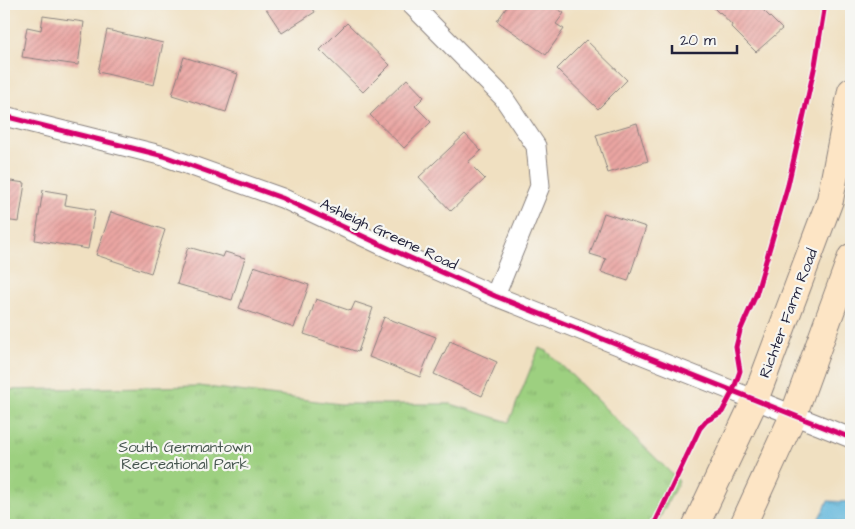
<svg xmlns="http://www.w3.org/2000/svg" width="855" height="529" viewBox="0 0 855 529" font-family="'Architects Daughter',sans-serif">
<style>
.park{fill:url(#park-tufts);stroke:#60795e}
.water{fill:url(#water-ripples);stroke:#406c8b}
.building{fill:url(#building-hatch)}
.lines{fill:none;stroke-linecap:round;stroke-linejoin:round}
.minor-casing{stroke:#89817e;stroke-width:21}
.secondary-casing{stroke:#89817e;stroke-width:28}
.minor{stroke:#fff;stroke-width:19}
.secondary{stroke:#fde5c5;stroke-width:26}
.cycleway-casing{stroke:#f6f6f2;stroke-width:8}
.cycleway{stroke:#d6006c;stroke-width:5}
.labels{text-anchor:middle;stroke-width:4.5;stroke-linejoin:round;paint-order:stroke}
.street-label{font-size:15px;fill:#22223b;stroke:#f6f6f2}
.park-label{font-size:15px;fill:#475650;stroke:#f6f6f2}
</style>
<defs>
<pattern id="park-tufts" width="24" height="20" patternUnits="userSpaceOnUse" patternTransform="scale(1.25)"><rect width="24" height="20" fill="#9dd080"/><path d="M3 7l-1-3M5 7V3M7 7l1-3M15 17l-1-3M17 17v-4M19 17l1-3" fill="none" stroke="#87b270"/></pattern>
<pattern id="water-ripples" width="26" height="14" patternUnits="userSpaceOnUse" patternTransform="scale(1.25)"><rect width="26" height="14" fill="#5eb6db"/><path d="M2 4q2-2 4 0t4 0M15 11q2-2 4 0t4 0" fill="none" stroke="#4d94b3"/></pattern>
<pattern id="building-hatch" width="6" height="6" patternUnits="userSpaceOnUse" patternTransform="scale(1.25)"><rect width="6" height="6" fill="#eaa5a2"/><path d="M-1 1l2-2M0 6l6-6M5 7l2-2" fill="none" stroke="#c88e8c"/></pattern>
</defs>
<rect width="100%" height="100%" fill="#f6f6f2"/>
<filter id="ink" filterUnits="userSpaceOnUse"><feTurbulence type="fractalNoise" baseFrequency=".02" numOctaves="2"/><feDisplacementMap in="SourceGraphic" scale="10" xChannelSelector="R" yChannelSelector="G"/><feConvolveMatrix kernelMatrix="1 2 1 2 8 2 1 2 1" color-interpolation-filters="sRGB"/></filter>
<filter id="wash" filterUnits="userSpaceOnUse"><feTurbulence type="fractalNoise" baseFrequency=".0096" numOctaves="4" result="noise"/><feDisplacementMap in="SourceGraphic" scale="20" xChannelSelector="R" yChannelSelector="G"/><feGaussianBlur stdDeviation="1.12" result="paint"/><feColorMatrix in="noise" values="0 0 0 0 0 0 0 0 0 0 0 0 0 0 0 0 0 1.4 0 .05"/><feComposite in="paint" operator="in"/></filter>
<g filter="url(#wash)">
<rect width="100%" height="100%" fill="#f0e0c1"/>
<path class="park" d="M 539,348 L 547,351 L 679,481 L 656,525 L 4,525 L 4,390 L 199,386 L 340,404 L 451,404 L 509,422 Z"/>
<path class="water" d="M 828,501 L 851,502 L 851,525 L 815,525 Z"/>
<g id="blocks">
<path class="building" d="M 263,4 L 310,4 L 315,12 L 282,33 Z
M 509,4 L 545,4 L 549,7 L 551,5 L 564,13 L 556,24 L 564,29 L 546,55 L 497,21 Z
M 710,4 L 757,4 L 782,29 L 756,52 L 731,27 L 732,25 L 720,12 L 719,13 Z
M 43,16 L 84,22 L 78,65 L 22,57 L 27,27 L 41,30 Z
M 347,23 L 390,65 L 363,92 L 320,50 Z
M 107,30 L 163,43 L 154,85 L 98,72 Z
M 586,40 L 627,80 L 598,109 L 557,69 Z
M 184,57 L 238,74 L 226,112 L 172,95 Z
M 407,79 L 424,97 L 415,106 L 431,122 L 404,148 L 370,115 Z
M 637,123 L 648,161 L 608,173 L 596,135 Z
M 465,134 L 481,151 L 468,162 L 485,179 L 451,211 L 419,177 Z
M 4,180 L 25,183 L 19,222 L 4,220 Z
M 43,190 L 67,194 L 65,205 L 95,210 L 88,249 L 35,240 Z
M 111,212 L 165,230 L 151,273 L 96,255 Z
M 604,213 L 646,227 L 628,281 L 601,272 L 606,259 L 590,254 Z
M 188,247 L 223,257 L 225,252 L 245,258 L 232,300 L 177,284 Z
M 254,266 L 309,285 L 294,328 L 239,308 Z
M 316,299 L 351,311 L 355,302 L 373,308 L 358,352 L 304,334 Z
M 384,317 L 436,337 L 420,377 L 369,357 Z
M 450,341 L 497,362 L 482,396 L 434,374 Z"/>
</g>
</g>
<g filter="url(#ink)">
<use href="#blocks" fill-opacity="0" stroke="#89817e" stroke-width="1"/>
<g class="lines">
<defs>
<path id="minor" d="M 411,4 L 503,97 L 536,146 L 540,186 L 495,296
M 4,116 L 164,156 L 282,198 L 388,248 L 495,296 L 851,438"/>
<path id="secondary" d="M 696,525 L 755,400 L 830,200 L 851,91
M 743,525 L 793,416 L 851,257"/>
</defs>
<use href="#minor" class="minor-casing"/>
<use href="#secondary" class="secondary-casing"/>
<use href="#minor" class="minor"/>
<use href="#secondary" class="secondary"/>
<defs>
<path id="cycleway" d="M 4,116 L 164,156 L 282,198 L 388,248 L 495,296 L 851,438
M 654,525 L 700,428 L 706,421 L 722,412 L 733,391 L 740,371 L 736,347 L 740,331 L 756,295 L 788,185 L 815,65 L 825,4"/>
</defs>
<use href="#cycleway" class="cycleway-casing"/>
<use href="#cycleway" class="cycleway"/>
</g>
</g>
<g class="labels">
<g class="street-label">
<text transform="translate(389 234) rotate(25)" y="5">Ashleigh Greene Road</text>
<text transform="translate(788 313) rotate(-69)" y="5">Richter Farm Road</text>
</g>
<g class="park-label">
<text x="185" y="452">South Germantown<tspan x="185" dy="17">Recreational Park</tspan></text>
</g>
</g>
<rect width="855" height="529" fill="none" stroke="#f6f6f2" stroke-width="20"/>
<path d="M672 45v8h65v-8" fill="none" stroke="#22223b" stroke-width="2.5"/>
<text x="680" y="45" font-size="15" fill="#22223b" stroke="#f6f6f2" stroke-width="4" paint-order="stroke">20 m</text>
</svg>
